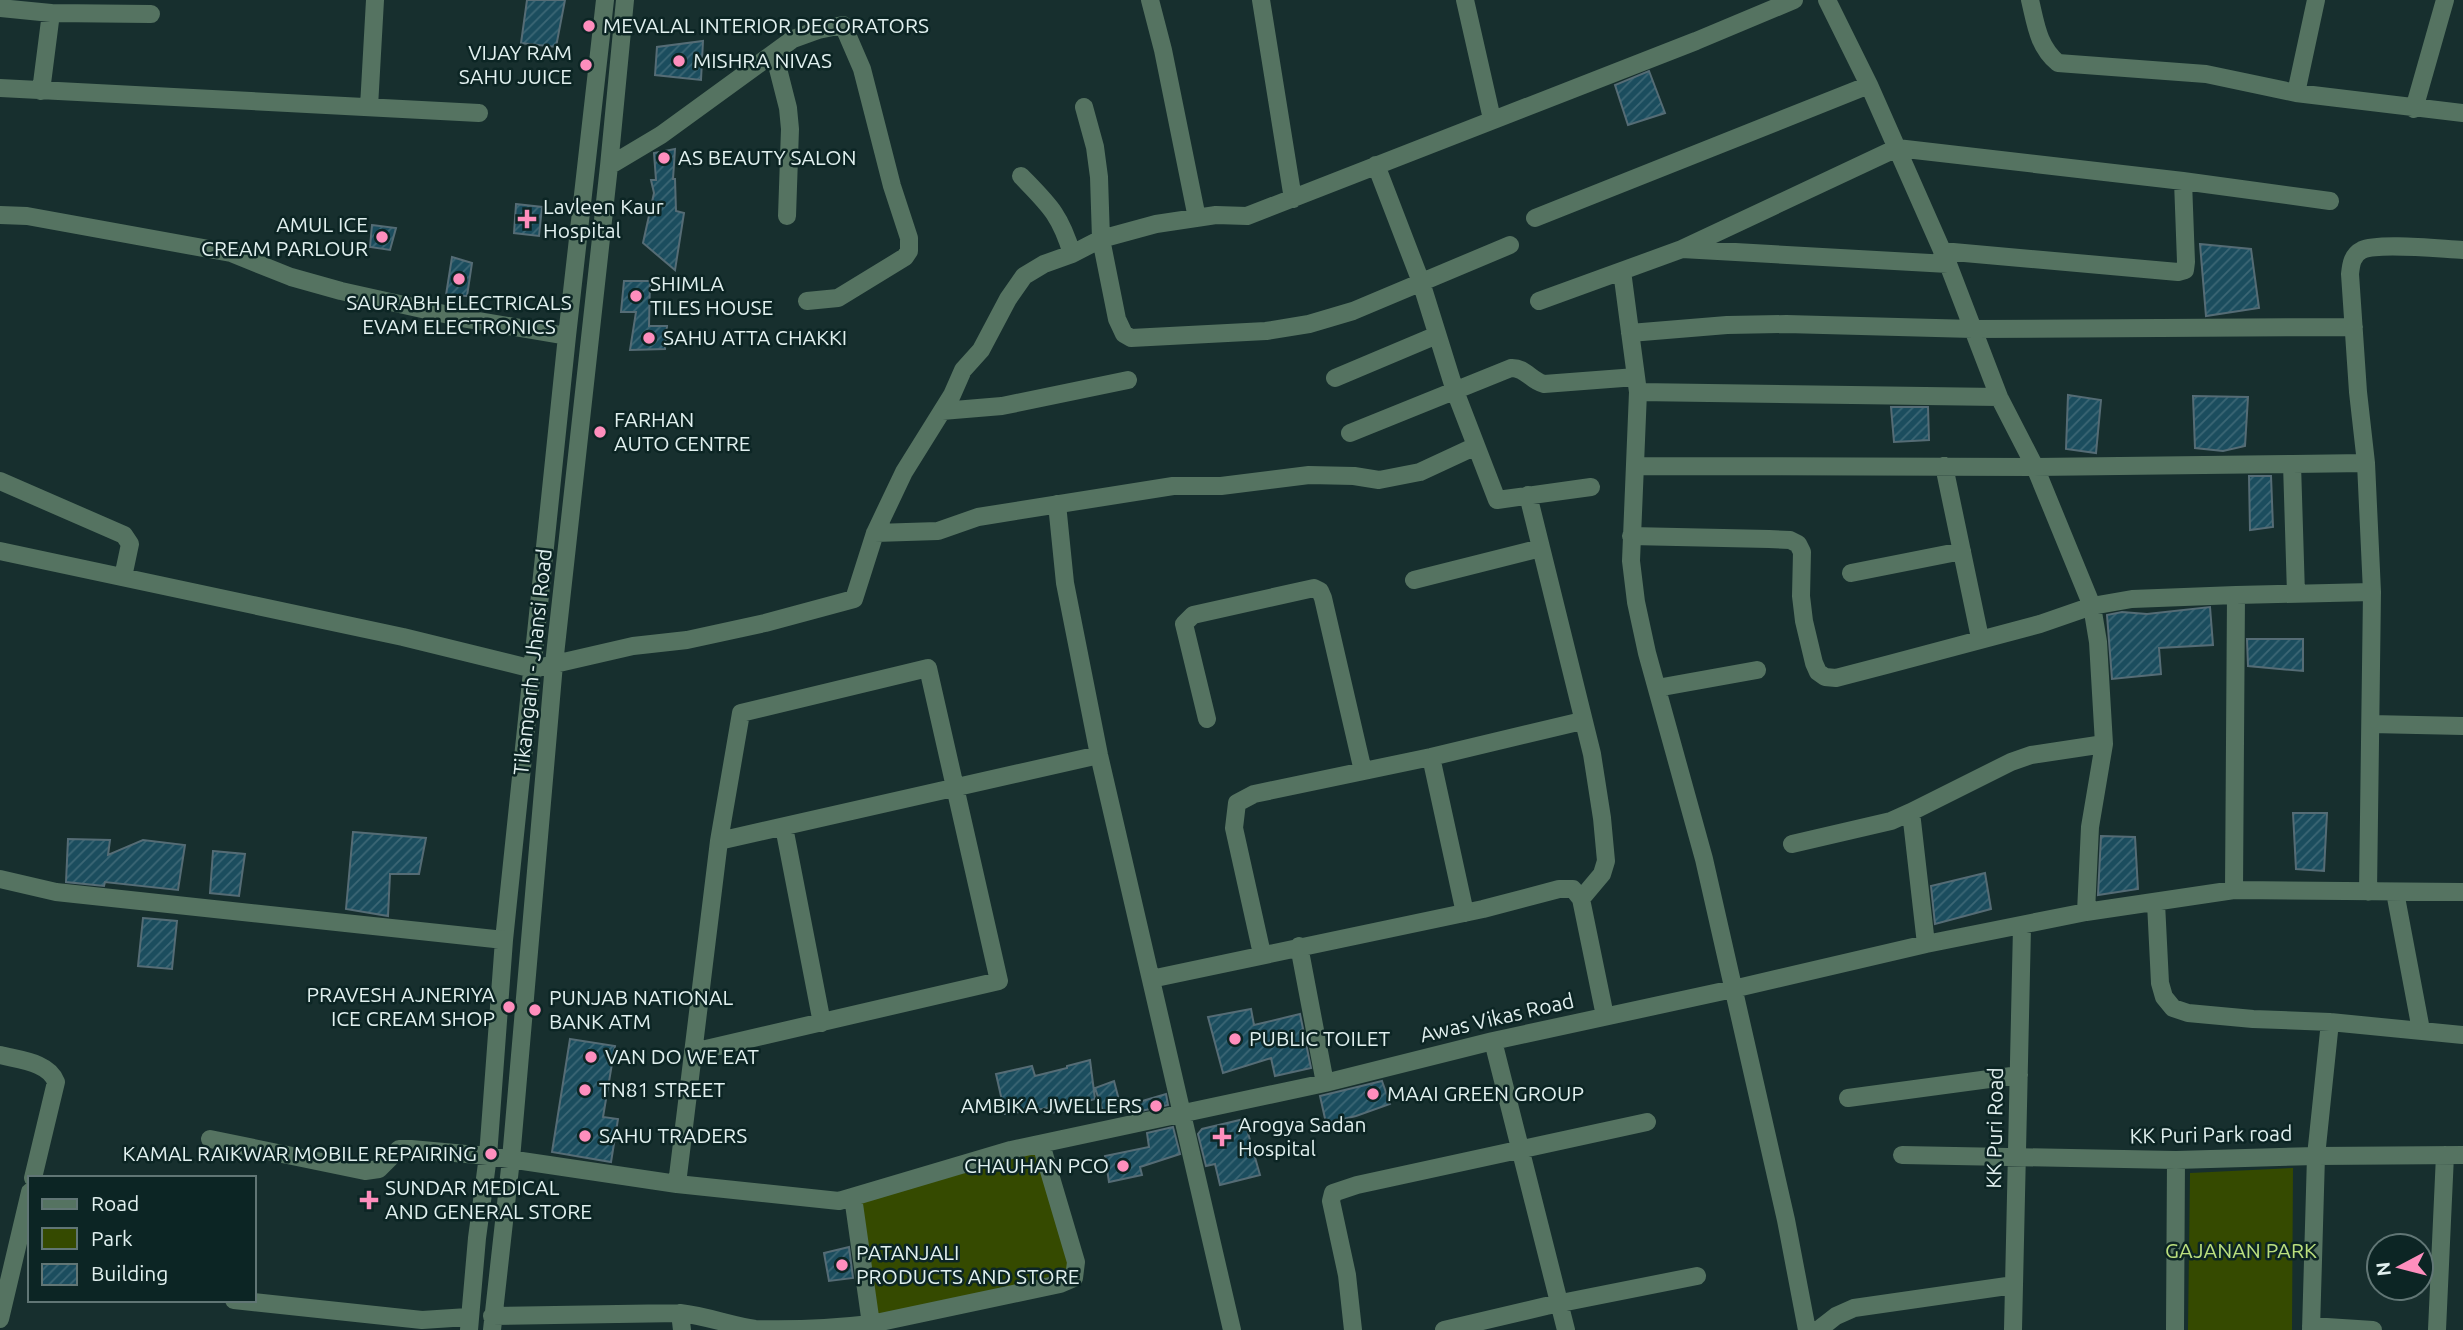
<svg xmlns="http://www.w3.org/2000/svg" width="2463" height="1330" viewBox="0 0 2463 1330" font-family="Ubuntu,sans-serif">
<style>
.park{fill:#354a00}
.building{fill:url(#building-hatch);stroke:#556c75;stroke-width:2}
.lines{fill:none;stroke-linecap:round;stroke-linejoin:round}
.minor{stroke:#557361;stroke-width:18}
.poi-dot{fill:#fe8ebd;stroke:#0c2524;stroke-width:2.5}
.labels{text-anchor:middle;stroke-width:5;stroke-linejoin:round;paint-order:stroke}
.poi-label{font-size:21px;fill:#e1f0ef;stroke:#0c2524;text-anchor:start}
.street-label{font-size:21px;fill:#e1f0ef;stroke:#0c2524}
.park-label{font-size:21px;fill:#bce07e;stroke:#0c2524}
</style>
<defs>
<pattern id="building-hatch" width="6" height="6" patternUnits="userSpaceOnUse" patternTransform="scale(1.75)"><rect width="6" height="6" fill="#1b4d5e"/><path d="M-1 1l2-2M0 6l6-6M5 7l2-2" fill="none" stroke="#3c6775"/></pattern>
</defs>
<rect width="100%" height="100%" fill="#172f2e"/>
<path class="park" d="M 1034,1149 L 1075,1271 L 877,1317 L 858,1202 Z
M 2293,1168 L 2292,1330 L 2188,1330 L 2190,1173 Z"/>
<path class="building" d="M 527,0 L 565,0 L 556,47 L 521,43 Z
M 703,41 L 701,80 L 655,75 L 657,47 Z
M 1649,71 L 1665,113 L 1628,125 L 1615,85 Z
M 675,149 L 673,179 L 675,179 L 676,211 L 684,213 L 675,270 L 643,243 L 654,193 L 651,180 L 656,180 L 654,153 Z
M 516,204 L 542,207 L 539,236 L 514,233 Z
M 372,225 L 396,228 L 390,250 L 370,247 Z
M 2200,244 L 2251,249 L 2259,308 L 2206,316 Z
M 452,257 L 472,263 L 467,296 L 446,295 Z
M 624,281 L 650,281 L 649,326 L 667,326 L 665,349 L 630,350 L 636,312 L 621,312 Z
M 2068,395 L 2101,400 L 2096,453 L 2066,449 Z
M 2193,396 L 2248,397 L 2245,446 L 2223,451 L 2195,448 Z
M 1891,407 L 1928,407 L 1929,440 L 1894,442 Z
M 2249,476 L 2271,476 L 2273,527 L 2250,530 Z
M 2210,607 L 2213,645 L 2159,648 L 2161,674 L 2112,679 L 2107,615 L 2122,612 L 2147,614 Z
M 2247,639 L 2303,639 L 2303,671 L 2248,666 Z
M 2293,813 L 2327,813 L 2324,871 L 2296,869 Z
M 353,832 L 426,838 L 419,874 L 390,874 L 388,916 L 346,909 Z
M 2101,836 L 2135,837 L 2138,889 L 2098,895 Z
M 68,839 L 110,840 L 108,855 L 143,840 L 185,845 L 178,890 L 105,882 L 104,886 L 66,882 Z
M 213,851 L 245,854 L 239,896 L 210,893 Z
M 1985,873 L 1991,909 L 1935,924 L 1931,886 Z
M 143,918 L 177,921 L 172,969 L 138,966 Z
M 1251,1009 L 1254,1025 L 1300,1014 L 1311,1068 L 1275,1076 L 1271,1058 L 1223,1073 L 1208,1017 Z
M 570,1039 L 615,1046 L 603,1117 L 618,1119 L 611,1162 L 552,1152 Z
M 1090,1060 L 1095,1099 L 1066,1107 L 1066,1110 L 1050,1113 L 1048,1108 L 1005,1114 L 996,1074 L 1032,1066 L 1035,1076 L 1067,1068 L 1067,1066 Z
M 1114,1081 L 1121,1108 L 1103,1111 L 1095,1088 Z
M 1382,1081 L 1390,1104 L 1356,1116 L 1326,1123 L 1320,1096 Z
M 1166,1094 L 1168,1105 L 1141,1111 L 1139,1102 Z
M 1244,1119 L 1260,1175 L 1220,1185 L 1215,1164 L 1206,1166 L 1198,1134 L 1202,1129 Z
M 1173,1127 L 1180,1154 L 1140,1167 L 1142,1175 L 1109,1182 L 1105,1156 L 1149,1147 L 1147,1133 Z
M 849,1247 L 853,1278 L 829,1281 L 824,1253 Z"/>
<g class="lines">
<path class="minor" d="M 1150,0 L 1163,50 L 1197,218
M 1261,0 L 1293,199
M 1465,0 L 1492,119
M 1827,0 L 1869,85 L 1948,264 L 1999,397 L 2035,467 L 2092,606 L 2098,642 L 2104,744 L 2090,827 L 2086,912
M 2030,0 C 2036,25 2038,46 2058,63 L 2206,74 L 2296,93 L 2463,113
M 0,8 L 51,13 L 151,14
M 774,53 L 788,108 L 790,129 L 787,216
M 0,88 L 479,113
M 41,91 L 51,13
M 2296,93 L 2316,0
M 369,107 L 375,0
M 1084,107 L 1095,147 L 1099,177 L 1101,239 L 1117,319 L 1124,334 L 1131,338 L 1266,331 L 1309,324 L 1353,311 L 1510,245
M 2414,109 L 2445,0
M 1376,165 L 1421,282 L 1455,391 L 1497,500 L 1591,487
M 609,166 L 661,135 L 793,39 L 818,30 L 843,25 L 862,69 L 892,186 L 909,238 L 909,251 L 905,257 L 838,298 L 807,301
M 1021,176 C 1049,205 1060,214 1072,254
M 0,215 L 27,216 L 231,253 L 291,277 L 341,291 L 467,319 L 567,336
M 1535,218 L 1869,85
M 1682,249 L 1897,148 L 2183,181 L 2330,201
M 1942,251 L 2178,272 L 2185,270 L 2186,262 L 2183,181
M 1622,271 L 1638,392 L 1631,561 L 1636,602 L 1647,653 L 1704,859 L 1786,1220 L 1807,1330
M 1539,301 L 1682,249 L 1948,264
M 1630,333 L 1727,325 L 1786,324 L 1973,329 L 2354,327
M 1335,378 L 1437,335
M 1638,392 L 1999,397
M 942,411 L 1002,406 L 1128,380
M 1350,433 L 1511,368 C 1525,367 1531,381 1544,384 L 1636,377
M 2292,464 L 2366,463
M 1635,466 L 2035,467 L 2292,464 L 2296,594
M 1944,466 L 1980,638
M 0,481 L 124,535 L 130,544 L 123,577
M 1528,495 L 1592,754 L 1602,818 L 1606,861 L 1602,874 L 1581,899
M 1057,504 L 1065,583 L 1099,755 L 1232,1330
M 875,533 L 938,531 L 978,517 L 1173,486 L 1221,486 L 1309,475 L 1354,476 L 1379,480 L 1420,472 L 1476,446
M 1631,536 L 1769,539 L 1790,540 L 1798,544 L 1802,552 L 1801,596 L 1804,621 L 1814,663 L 1818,672 L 1825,677 L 1836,678 L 1886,665 L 2040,624 L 2092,606 L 2132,599 L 2236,595 L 2234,890
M 0,551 L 403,637 L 533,669 L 633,646 L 687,640 L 765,623 L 854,599 L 875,533 L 904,472 L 952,395 L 963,370 L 981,350 L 1008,299 L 1024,276 L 1044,264 L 1072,254 L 1101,239 L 1156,224 L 1216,215 L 1247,216 L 1696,41 L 1794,0
M 1851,573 L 1962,551
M 1414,580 L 1541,548
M 2236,595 L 2372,592
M 1657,688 L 1757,670
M 1207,719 L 1184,624 L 1193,615 L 1314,588 L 1320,591 L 1323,598 L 1363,771
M 2371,724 L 2463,726
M 1431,757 L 1465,913
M 784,827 L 822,1023
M 1792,844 L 1891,821 L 1911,812
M 0,879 L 56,892 L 504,940
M 2368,892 L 2372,592 L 2366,463 L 2358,392 L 2350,274 C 2351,265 2352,255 2362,250 C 2379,242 2441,249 2463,250
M 2395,892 L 2421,1030
M 2156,903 L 2160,983 L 2164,997 L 2173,1008 L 2188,1013 L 2253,1019 L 2330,1022 L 2463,1035
M 1926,944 L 1911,812 L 2011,762 L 2031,755 L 2104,744
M 1299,946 L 1325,1083
M 1262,954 L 1234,828 L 1237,803 L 1254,794 L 1431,757 L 1582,721
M 1151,979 L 1483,909 L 1559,889 L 1573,889 L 1581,899 L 1605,1016
M 2330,1022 L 2316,1156 L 2463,1155
M 1493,1041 L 1566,1330
M 693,1052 L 999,981 L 928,668 L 741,713 L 719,841
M 0,1055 C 19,1060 49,1062 56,1082 L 33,1178
M 1848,1098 L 2019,1075
M 210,1139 L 365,1171 L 379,1169 L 399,1149 L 411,1149 L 488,1156 L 677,1184 L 839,1201 L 1011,1150 L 1325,1083 L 1493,1041 L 1733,989 L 1926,944 L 2086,912 L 2234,890 L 2463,892
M 1902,1155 L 2176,1160 L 2316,1156 L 2311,1330
M 677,1184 L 719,841 L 1099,755
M 234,1300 L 422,1320 L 468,1317
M 680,1313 L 682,1330
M 492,1316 L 680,1313 C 706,1316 730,1325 755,1329 C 790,1330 836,1328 871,1324 L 853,1197
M 0,1319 L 30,1192
M 2311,1326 L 2373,1330
M 469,1330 L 477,1238 L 488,1156 L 504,940 L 567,336 L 605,0
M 492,1330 L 511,1159 L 554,664 L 609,166 L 625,0
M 872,1330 L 871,1324 L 1060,1284 L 1074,1278 L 1076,1262 L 1041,1144
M 1353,1330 L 1347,1275 L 1331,1201 L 1333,1193 L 1357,1185 L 1647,1122
M 1444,1330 L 1546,1306 L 1697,1276
M 1818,1330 L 1836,1316 L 1854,1308 L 2014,1285
M 2013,1330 L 2022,927
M 2175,1330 L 2176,1160
M 2437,1330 L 2445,1155"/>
</g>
<g class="poi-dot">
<circle cx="589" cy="26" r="7"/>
<circle cx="679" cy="61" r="7"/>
<circle cx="586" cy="65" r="7"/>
<circle cx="664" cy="158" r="7"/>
<path d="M523.5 208.5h7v7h7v7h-7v7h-7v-7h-7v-7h7z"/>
<circle cx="382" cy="237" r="7"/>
<circle cx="459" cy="279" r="7"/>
<circle cx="636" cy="296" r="7"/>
<circle cx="649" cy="338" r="7"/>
<circle cx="600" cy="432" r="7"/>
<circle cx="509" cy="1007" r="7"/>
<circle cx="535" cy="1010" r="7"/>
<circle cx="1235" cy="1039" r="7"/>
<circle cx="591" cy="1057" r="7"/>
<circle cx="585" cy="1090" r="7"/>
<circle cx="1373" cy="1094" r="7"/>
<circle cx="1156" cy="1106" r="7"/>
<circle cx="585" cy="1136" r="7"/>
<path d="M1218.5 1126.5h7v7h7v7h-7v7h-7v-7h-7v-7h7z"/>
<circle cx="491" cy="1154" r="7"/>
<circle cx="1123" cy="1166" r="7"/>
<path d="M365.5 1189.5h7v7h7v7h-7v7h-7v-7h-7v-7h7z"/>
<circle cx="842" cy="1265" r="7"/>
</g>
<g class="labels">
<g class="poi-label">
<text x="603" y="33">MEVALAL INTERIOR DECORATORS</text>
<text x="572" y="60" text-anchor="end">VIJAY RAM<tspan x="572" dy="24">SAHU JUICE</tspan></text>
<text x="693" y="68">MISHRA NIVAS</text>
<text x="678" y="165">AS BEAUTY SALON</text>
<text x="543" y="214">Lavleen Kaur<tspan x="543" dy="24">Hospital</tspan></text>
<text x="368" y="232" text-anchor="end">AMUL ICE<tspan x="368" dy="24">CREAM PARLOUR</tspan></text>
<text x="650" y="291">SHIMLA<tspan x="650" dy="24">TILES HOUSE</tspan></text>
<text x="459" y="310" text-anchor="middle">SAURABH ELECTRICALS<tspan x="459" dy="24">EVAM ELECTRONICS</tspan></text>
<text x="663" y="345">SAHU ATTA CHAKKI</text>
<text x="614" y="427">FARHAN<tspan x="614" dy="24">AUTO CENTRE</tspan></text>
<text x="495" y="1002" text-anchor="end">PRAVESH AJNERIYA<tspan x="495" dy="24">ICE CREAM SHOP</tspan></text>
<text x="549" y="1005">PUNJAB NATIONAL<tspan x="549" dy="24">BANK ATM</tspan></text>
<text x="1249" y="1046">PUBLIC TOILET</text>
<text x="605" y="1064">VAN DO WE EAT</text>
<text x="599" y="1097">TN81 STREET</text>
<text x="1387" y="1101">MAAI GREEN GROUP</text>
<text x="1142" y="1113" text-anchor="end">AMBIKA JWELLERS</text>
<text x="1238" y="1132">Arogya Sadan<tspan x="1238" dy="24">Hospital</tspan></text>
<text x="599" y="1143">SAHU TRADERS</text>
<text x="477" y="1161" text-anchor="end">KAMAL RAIKWAR MOBILE REPAIRING</text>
<text x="1109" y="1173" text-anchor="end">CHAUHAN PCO</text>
<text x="385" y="1195">SUNDAR MEDICAL<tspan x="385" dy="24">AND GENERAL STORE</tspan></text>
<text x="856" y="1260">PATANJALI<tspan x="856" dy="24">PRODUCTS AND STORE</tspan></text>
</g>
<g class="street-label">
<text transform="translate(533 662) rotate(-84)" y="7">Tikamgarh - Jhansi Road</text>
<text transform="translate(1497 1018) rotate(-13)" y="7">Awas Vikas Road</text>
<text transform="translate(1995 1128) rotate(-89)" y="7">KK Puri Road</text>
<text transform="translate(2211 1135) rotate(-1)" y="7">KK Puri Park road</text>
</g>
<g class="park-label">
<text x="2241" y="1258">GAJANAN PARK</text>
</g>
</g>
<rect x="28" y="1176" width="228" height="126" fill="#0c2524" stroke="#617675" stroke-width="2"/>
<rect x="42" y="1199" width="35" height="10" fill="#557361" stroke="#617675" stroke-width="2"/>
<text x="91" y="1211" font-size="21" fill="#e1f0ef">Road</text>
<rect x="42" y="1228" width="35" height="21" fill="#354a00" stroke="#617675" stroke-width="2"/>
<text x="91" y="1246" font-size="21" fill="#e1f0ef">Park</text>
<rect x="42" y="1264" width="35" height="21" fill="url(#building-hatch)" stroke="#617675" stroke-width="2"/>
<text x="91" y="1281" font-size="21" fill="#e1f0ef">Building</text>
<g transform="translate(2400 1267) rotate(263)"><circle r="33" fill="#0c2524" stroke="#617675" stroke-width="2"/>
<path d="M0-5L12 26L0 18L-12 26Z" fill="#fe8ebd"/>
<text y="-10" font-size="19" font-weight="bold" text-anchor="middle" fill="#e1f0ef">N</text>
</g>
</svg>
